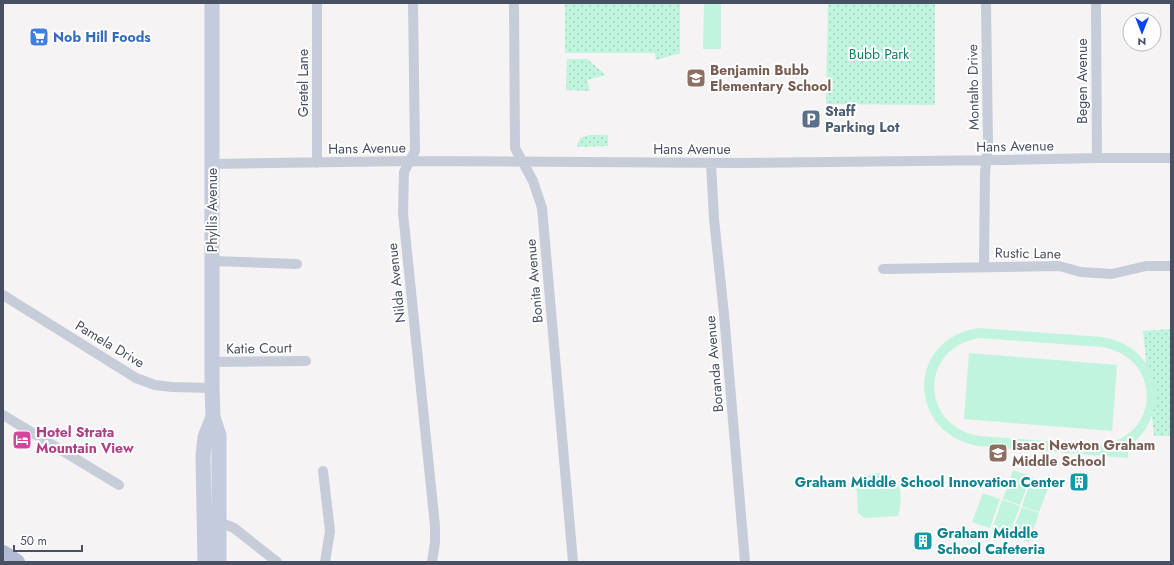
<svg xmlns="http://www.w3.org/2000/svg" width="1174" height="565" viewBox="0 0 1174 565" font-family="Jost,sans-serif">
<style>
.grass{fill:url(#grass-dots)}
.garden{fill:#c0f4de;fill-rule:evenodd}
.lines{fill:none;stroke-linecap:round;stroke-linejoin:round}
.street{stroke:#c6ccd8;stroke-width:10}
.secondary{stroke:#c4cbdc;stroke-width:15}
.primary{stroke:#b1bbd3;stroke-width:16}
.labels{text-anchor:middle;stroke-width:4;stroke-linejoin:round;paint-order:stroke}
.shop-label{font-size:14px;font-weight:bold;fill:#366cbe;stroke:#fff;text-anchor:start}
.park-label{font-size:14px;fill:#0f825f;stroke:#fff}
.education-label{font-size:14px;font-weight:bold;fill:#785e54;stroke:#fff;text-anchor:start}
.street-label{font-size:14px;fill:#485163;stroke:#fff}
.service-label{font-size:14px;font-weight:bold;fill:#4e5e75;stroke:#fff;text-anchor:start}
.hotel-label{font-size:14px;font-weight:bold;fill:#b23c85;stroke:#fff;text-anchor:start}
.culture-label{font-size:14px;font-weight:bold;fill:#0d838f;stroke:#fff;text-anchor:end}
</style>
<defs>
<pattern id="grass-dots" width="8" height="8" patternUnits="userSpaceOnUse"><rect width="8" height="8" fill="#c0f4de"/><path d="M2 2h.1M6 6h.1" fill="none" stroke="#a6d3c1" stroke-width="1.8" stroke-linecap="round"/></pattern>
</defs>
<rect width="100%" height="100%" fill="#f5f3f3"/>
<path class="grass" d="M 565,3 L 680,3 L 680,53 L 656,60 L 655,53 L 565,53 Z
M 828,3 L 935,3 L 935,105 L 826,104 Z
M 567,59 L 587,59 L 606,75 L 587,80 L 590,91 L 566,90 Z
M 589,135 L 607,135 L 608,137 L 608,146 L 579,147 L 577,146 L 580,138 Z
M 1171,329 L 1171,436 L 1154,436 L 1143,331 Z"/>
<path class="garden" d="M 704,3 L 721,3 L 721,49 L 703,49 Z
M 979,328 L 1102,337 C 1161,346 1174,414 1127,448 L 1128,448 L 1128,458 L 979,446 C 906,434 906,338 979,328 ZM 980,338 L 1102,347 C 1162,357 1162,436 1101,445 L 980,436 C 919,427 919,347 980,338 Z
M 969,353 L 1117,365 L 1112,431 L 964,419 Z
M 1013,470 L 1031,476 L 1020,505 L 1003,499 Z
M 874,473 C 902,474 904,492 898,516 L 864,518 L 858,513 L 856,480 Z
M 1032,477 L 1050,483 L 1039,512 L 1022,506 Z
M 983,493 L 1000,499 L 990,528 L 972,522 Z
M 1002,500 L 1020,506 L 1009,535 L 992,529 Z
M 1022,507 L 1039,513 L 1029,542 L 1011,536 Z"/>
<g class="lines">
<path class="street" d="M 317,3 L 317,163
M 413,3 L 415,151 L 404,172 L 403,213 L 435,526 L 435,542 L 432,562
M 514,3 L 515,148 L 533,181 L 542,208 L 573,562
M 1096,3 L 1097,158
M 711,163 L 714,219 L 724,314 L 745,562
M 212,164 L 411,161 L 738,163 L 1004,160 L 1097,158 L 1171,158
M 212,261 L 297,264
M 984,266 L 985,173 L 988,144 L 986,3
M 883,269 L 1059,266 L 1081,272 L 1112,274 L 1146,266 L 1171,266
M 3,295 L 136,378 L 155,385 L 172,387 L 212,388
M 213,362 L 306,361
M 3,415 L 119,485
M 323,471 L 330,531 L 325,562
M 214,520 L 234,528 L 277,562"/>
<path class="secondary" d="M 212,3 L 212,388 L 213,417 L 219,435 L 219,562
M 205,562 L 203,456 L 205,437 L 213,417"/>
<path class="primary" d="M 3,553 L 17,562"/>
</g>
<defs>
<symbol id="supermarket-square" viewBox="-11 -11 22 22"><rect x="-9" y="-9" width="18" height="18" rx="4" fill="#3f7fe0" stroke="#fff"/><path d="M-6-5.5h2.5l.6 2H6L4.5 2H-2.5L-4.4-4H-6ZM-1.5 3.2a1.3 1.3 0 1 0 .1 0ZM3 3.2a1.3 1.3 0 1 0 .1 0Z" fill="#fff"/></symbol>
<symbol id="school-square" viewBox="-11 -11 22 22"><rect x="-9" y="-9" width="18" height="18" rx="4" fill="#8d6e63" stroke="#fff"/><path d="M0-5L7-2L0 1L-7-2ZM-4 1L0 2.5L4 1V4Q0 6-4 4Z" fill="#fff"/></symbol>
<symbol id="parking-square" viewBox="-11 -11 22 22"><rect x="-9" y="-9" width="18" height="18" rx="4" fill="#5c6f8a" stroke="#fff"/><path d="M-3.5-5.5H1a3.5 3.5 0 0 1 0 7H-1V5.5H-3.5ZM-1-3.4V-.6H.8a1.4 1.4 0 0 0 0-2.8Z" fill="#fff"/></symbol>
<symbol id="hotel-square" viewBox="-11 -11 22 22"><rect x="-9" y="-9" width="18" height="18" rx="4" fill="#d1479c" stroke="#fff"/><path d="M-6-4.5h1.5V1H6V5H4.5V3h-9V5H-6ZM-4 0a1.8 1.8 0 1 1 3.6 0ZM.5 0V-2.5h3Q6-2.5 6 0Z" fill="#fff"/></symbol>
<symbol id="building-square" viewBox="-11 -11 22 22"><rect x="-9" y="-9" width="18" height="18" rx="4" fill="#0f9aa8" stroke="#fff"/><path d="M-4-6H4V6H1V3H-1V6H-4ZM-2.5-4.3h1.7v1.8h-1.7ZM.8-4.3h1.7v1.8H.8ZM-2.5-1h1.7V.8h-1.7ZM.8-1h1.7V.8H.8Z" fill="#fff"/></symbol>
</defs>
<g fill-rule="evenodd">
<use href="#supermarket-square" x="28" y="26" width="22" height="22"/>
<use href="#school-square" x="685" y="67" width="22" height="22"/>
<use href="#parking-square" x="800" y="108" width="22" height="22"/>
<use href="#hotel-square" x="11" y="429" width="22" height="22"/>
<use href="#school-square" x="987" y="442" width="22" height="22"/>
<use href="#building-square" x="1068" y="471" width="22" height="22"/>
<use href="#building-square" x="912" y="530" width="22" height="22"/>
</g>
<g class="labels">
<g class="shop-label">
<text x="53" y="42">Nob Hill Foods</text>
</g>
<g class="park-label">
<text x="879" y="59">Bubb Park</text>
</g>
<g class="education-label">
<text x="710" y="75">Benjamin Bubb<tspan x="710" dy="16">Elementary School</tspan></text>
<text x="1012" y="450">Isaac Newton Graham<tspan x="1012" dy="16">Middle School</tspan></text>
</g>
<g class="street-label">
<text transform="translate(1082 81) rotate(-90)" y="5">Begen Avenue</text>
<text transform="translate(303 83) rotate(-90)" y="5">Gretel Lane</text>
<text transform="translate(973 87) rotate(-91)" y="5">Montalto Drive</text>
<text transform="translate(1015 146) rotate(-1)" y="5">Hans Avenue</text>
<text transform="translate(367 148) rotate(-1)" y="5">Hans Avenue</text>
<text x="692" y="154">Hans Avenue</text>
<text transform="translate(212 210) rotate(-90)" y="5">Phyllis Avenue</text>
<text transform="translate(1028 253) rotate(1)" y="5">Rustic Lane</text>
<text transform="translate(534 281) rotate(-95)" y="5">Bonita Avenue</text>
<text transform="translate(396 283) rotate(-96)" y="5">Nilda Avenue</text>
<text transform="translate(110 344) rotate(31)" y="5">Pamela Drive</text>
<text transform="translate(259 348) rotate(-1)" y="5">Katie Court</text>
<text transform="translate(714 364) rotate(-95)" y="5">Boranda Avenue</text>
</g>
<g class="service-label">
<text x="825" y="116">Staff<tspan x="825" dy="16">Parking Lot</tspan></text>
</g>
<g class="hotel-label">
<text x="36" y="437">Hotel Strata<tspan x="36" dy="16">Mountain View</tspan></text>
</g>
<g class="culture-label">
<text x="1065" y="487">Graham Middle School Innovation Center</text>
<text x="937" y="538" text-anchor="start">Graham Middle<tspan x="937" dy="16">School Cafeteria</tspan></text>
</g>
</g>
<rect width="1174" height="565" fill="none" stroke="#485163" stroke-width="8"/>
<g transform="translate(1142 32) rotate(180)"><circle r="19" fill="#ffffff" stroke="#b6b9c1"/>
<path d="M0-3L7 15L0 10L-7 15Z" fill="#0b43f7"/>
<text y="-6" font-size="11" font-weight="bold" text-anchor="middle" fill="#485163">N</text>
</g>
<path d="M14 545v6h68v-6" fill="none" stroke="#485163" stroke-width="2"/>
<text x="20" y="545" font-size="12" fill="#485163" stroke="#ffffff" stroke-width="3" paint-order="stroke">50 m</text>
</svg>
